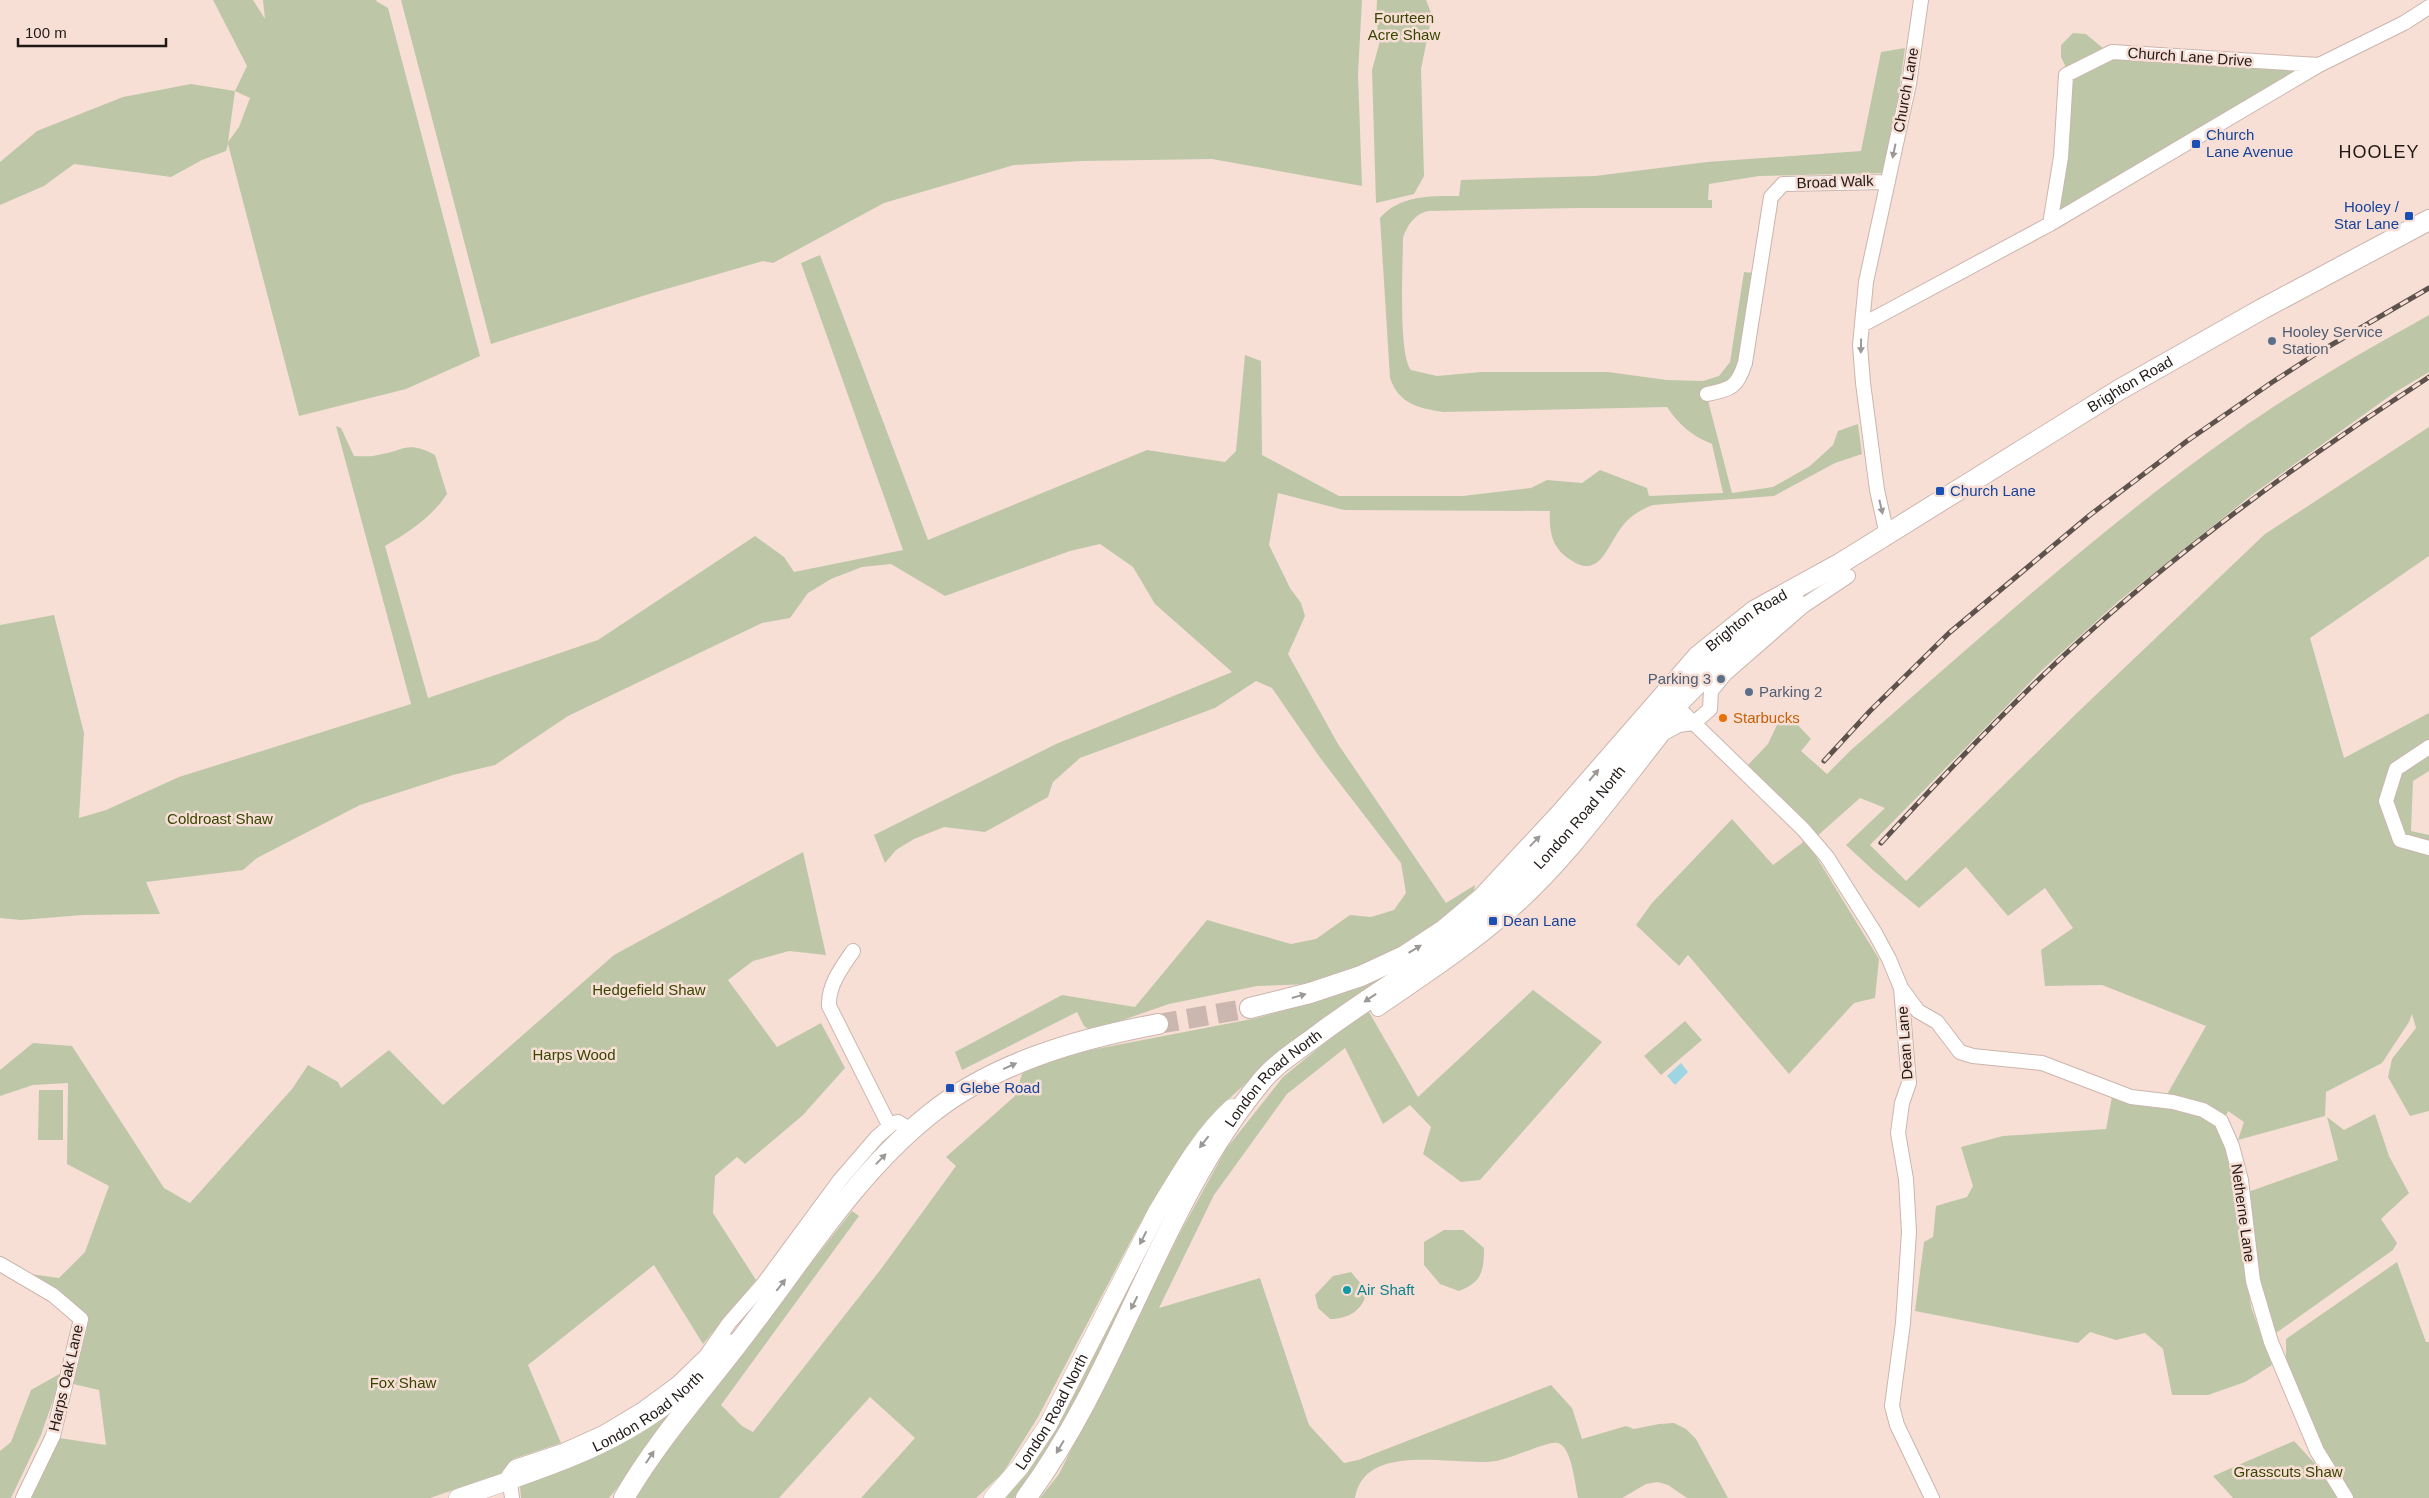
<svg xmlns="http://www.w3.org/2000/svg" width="2429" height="1498" viewBox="0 0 2429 1498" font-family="Arial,sans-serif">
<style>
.green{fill:#bdc7a8;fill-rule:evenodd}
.water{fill:#9dd5e3}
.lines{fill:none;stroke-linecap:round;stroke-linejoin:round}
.highway-tunnel{stroke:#ccb7b0;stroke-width:20;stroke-dasharray:20 10;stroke-linecap:butt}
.minor-casing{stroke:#cbb5ac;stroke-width:16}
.major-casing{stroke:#cbb5ac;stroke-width:19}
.highway-casing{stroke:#cbb5ac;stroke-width:22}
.minor{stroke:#fff;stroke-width:14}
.major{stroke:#fff;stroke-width:18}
.highway{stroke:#fff;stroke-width:20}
.rail-casing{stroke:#5e524d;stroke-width:5}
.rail{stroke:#f7dfd6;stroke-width:3;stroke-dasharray:9;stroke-linecap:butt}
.oneway{fill:#9b9896}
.transit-dot{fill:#1a4fb4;stroke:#f7dfd6;stroke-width:2}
.service-dot{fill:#5c6f8a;stroke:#f7dfd6;stroke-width:2}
.food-dot{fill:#e8710a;stroke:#f7dfd6;stroke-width:2}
.culture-dot{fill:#0f9aa8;stroke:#f7dfd6;stroke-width:2}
.labels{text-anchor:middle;stroke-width:5;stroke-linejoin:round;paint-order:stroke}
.park-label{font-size:15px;fill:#384600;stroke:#f7dfd6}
.street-label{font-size:15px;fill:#211916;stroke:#f7dfd6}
.transit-label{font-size:15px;fill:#164399;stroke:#f7dfd6;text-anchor:start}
.service-label{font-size:15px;fill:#4e5e75;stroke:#f7dfd6;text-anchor:start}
.food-label{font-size:15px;fill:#c56008;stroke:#f7dfd6;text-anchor:start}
.culture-label{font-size:15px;fill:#0d838f;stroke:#f7dfd6;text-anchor:start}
.quarter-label{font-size:18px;letter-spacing:1px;fill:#211916;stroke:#f7dfd6}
</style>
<rect width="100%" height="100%" fill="#f7dfd6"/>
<path class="green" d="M 213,0 L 253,0 L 265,19 L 263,0 L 377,0 L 376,1 L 388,8 L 480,356 L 406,389 L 299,416 L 228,144 L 226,151 L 202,160 L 171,177 L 74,164 L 44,186 L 0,205 L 0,162 L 37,131 L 123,97 L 191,84 L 235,91 L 247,66 ZM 235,91 L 250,98 L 239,127 L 228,142 Z
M 401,0 L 1362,0 L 1358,74 L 1362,186 L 1212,159 L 1082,161 L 1014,165 L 884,203 L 773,263 L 763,261 L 649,294 L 491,344 Z
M 1377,0 L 1426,0 L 1432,15 L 1421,69 L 1424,176 L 1414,194 L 1376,203 L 1372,70 L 1380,41 L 1376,21 Z
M 2073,33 L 2086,34 L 2116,59 L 2299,70 L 2059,212 L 2072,80 L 2061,57 L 2061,45 Z
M 1905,48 L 1888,173 L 1759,176 L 1709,184 L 1708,200 L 1712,200 L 1712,208 L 1578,208 L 1428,211 C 1414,214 1408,225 1403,237 C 1403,262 1398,355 1411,370 L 1437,376 L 1481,372 L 1608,372 L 1667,380 L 1703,381 L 1719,376 L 1730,362 L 1744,272 L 1753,273 L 1741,359 L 1731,380 L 1706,393 L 1732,493 L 1773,487 L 1810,466 L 1833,445 L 1838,431 L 1858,424 L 1862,454 L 1835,463 L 1774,496 L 1653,505 C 1645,508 1637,512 1630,518 C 1606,538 1604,587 1565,556 C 1551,545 1549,528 1550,511 L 1344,510 L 1278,493 L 1269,545 L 1290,588 L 1301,603 L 1305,616 L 1288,654 L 1338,744 L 1446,903 L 1475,885 L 1473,896 L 1430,930 L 1377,959 L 1312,984 L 1257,986 L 1169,1004 L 1091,1031 L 1084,1026 L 1077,1012 L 962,1070 L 955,1052 L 1062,995 L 1135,1007 L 1207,920 L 1291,944 L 1316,939 L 1350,915 L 1371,917 L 1394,910 L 1406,893 L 1401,863 L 1321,759 L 1272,688 L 1256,681 L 1215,708 L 1080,758 L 1053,782 L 1048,797 L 985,832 L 944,827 L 914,839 L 896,850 L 885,863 L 874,835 L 1056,744 L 1232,672 L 1155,604 L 1133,567 L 1100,544 L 1070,551 L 945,596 L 891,564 L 862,567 L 831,579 L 808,593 L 790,618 L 762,623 L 568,716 L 495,765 L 453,775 L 360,805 L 257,858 L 243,870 L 146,882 L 160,914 L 83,915 L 21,920 L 0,918 L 0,625 L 54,615 L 84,733 L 79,818 L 106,810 L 179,777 L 411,704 L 336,426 L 341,428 L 354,456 C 362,456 371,457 378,455 C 404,451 407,440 435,455 L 447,494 C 431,518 409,532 385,546 L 428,698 L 598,640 L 755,536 L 784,557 L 794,572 L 903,550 L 801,263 L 820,255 L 928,540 L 1147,450 L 1225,462 L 1236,451 L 1245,355 L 1261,361 L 1262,455 L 1339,496 L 1463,496 L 1531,488 L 1547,480 L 1582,483 L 1600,470 L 1647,488 L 1649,496 L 1723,493 L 1712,444 C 1692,436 1679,425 1667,407 L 1443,412 C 1418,408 1399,404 1390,378 L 1380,218 C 1400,195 1430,196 1459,196 L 1461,180 L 1595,176 L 1707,162 L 1861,151 L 1881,52 Z
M 2429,315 L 2429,372 L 2394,393 L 2253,494 L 2120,600 L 2042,670 L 1870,845 L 1906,881 L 2079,711 L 2265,534 L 2429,427 L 2429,556 L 2310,638 L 2344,758 L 2429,713 L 2429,771 L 2413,781 L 2411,831 L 2429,835 L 2429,1111 L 2410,1116 L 2388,1077 L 2392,1059 L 2416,1028 L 2412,1014 L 2409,1022 L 2382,1063 L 2326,1092 L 2325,1116 L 2238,1140 L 2244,1122 L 2228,1111 L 2222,1126 L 2232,1150 L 2234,1190 L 2251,1307 L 2272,1365 L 2245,1382 L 2208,1395 L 2172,1395 L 2163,1349 L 2145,1333 L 2116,1340 L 2090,1332 L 2078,1343 L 1915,1311 L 1924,1242 L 1933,1237 L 1936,1206 L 1967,1197 L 1973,1186 L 1961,1147 L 2003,1136 L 2106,1129 L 2114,1086 L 2165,1098 L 2206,1026 L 2102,985 L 2045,986 L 2041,950 L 2073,928 L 2045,888 L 2008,916 L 1966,867 L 1919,908 L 1874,871 L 1846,845 L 1885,808 L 1860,798 L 1815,838 L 1747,766 L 1768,744 L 1784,710 L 1811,739 L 1801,751 L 1827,774 L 1851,750 C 1975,643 2101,527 2235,433 C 2297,389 2363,352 2429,315 Z
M 1732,819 L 1773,865 L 1806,840 L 1879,959 L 1875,998 L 1854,1003 L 1789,1074 L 1688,955 L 1679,966 L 1636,925 L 1652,903 Z
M 803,852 L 826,955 L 789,951 L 753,961 L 728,980 L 777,1047 L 821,1023 L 845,1068 L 803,1115 L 745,1164 L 737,1157 L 715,1176 L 713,1213 L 756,1280 L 703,1344 L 654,1265 L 528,1365 L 561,1443 L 513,1459 L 500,1474 L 430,1498 L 31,1498 L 59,1438 L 106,1445 L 99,1390 L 73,1384 L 85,1318 L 30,1274 L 59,1278 L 85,1252 L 109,1186 L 67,1164 L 68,1083 L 33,1085 L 0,1096 L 0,1070 L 33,1043 L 72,1046 L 164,1188 L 190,1203 L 292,1089 L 308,1065 L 338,1082 L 341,1088 L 389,1050 L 443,1105 L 614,955 Z
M 1414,959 L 1279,1053 L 1220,1107 L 1168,1180 L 1136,1231 L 1038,1417 L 1003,1473 L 976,1498 L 861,1498 L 915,1438 L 870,1397 L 779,1498 L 635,1498 L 657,1460 L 852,1211 L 859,1216 L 721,1405 L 742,1426 L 753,1432 L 881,1269 L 956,1166 L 946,1157 L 1015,1096 L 1022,1074 L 1044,1059 L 1257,1018 L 1321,1000 Z
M 1533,990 L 1602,1042 L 1480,1180 L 1461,1182 L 1423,1154 L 1431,1127 L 1410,1105 L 1383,1124 L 1345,1048 L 1287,1094 L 1214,1195 L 1159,1308 L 1260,1278 L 1309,1425 L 1344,1463 L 1358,1460 L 1551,1385 L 1572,1408 L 1582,1439 L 1626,1426 L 1634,1429 L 1659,1424 L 1674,1423 L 1686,1429 L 1696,1439 L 1728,1498 L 1687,1498 L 1668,1485 L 1658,1482 L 1646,1484 L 1622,1498 L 1578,1498 C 1575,1485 1572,1447 1558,1443 C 1549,1440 1511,1459 1496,1461 C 1454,1467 1365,1440 1355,1498 L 1040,1498 L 1059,1474 L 1181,1231 L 1226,1149 L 1283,1077 L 1338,1032 L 1369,1012 L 1418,1097 Z
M 1685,1021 L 1702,1040 L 1661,1075 L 1644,1056 Z
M 39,1090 L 63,1090 L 63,1140 L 38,1140 Z
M 2375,1114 L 2389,1156 L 2409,1193 L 2381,1219 L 2397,1243 L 2393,1250 L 2276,1333 L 2264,1306 L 2248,1192 L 2338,1160 L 2327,1117 L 2344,1130 Z
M 1180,1197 L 1047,1456 L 1014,1498 L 1004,1498 L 1047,1441 L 1171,1205 Z
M 1444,1230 L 1463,1230 L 1484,1248 C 1484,1271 1482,1282 1459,1291 L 1440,1284 L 1424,1265 L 1424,1242 Z
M 2397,1262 L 2426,1342 L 2429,1342 L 2429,1498 L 2350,1498 L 2321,1448 L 2286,1363 L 2286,1339 Z
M 1351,1272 L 1367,1291 C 1363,1310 1349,1319 1330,1319 L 1318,1308 L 1315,1295 L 1333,1276 Z
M 63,1372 L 41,1435 L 11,1498 L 0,1498 L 0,1451 L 11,1442 L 31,1390 Z
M 689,1398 L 609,1498 L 521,1498 L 520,1486 L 569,1468 L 643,1431 Z
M 2294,1441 L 2347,1498 L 2233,1498 L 2213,1476 Z"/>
<path class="water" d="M 1681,1063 L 1688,1072 L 1675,1085 L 1667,1076 Z"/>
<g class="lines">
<path class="highway-tunnel" d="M 1158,1024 L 1250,1008"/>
<defs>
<path id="minor" d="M 2050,224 L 2061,157 L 2066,75 L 2112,52 L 2319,65
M 1862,325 L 2050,224 L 2319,65 L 2404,23 L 2429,7
M 1707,394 C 1731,389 1737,388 1745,363 L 1771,197 L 1783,184 L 1888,182
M 1887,535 L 1877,490 L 1863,383 L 1860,345 L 1866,282 L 1909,84 L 1921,0
M 1671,701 L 1803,829 L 1827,857 L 1875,933 L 1889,959 L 1901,988 L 1909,1083 L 1902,1103 L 1898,1133 L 1906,1179 L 1909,1232 L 1903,1323 L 1892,1406 L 1897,1425 L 1932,1498
M 2429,747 L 2396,769 L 2386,801 L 2400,840 L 2429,848
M 853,951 C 842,967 828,985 829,1006 L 889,1125
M 1901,988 L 1918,1011 L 1937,1022 L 1960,1052 L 1973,1056 L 2042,1063 L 2131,1097 L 2173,1102 L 2203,1110 L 2221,1121 L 2232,1146 L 2241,1180 L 2253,1281 L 2271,1342 L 2317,1451 L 2346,1498
M 1378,1009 C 1423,978 1469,948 1510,912 C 1567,863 1617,792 1664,733 L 1679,725 L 1694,723 L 1710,709 L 1711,691 L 1725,674 L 1803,606 L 1848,576
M 0,1264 L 53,1295 L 81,1319 L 53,1436 L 23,1498
M 512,1498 L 509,1475 L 515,1467 L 563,1451 L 603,1433 L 643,1409 L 677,1384 L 706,1356 L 729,1323 L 764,1283 L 840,1180 L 877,1137 L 893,1123 L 898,1122 L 911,1130"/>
<g id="major">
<path id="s1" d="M 458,1498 C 536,1471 620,1447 684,1390 C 700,1376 714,1359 728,1343"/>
<path id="s2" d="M 993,1498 L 1020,1467 L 1048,1425 L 1157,1212 C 1179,1176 1201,1136 1232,1108"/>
</g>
<g id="highway">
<path id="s3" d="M 1250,1008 L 1310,993 L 1361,976 L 1404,956 L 1445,929 L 1482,898 L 1562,812 L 1698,656 L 1754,611 L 1841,563 L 2119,390 L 2262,309 L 2429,220"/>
<path d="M 624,1498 C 660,1436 709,1383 752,1325 C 807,1253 857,1173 929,1115 C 993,1063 1078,1039 1158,1024"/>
<path id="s4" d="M 1026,1498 C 1120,1372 1159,1206 1260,1083 C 1274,1065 1296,1051 1315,1037 C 1374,992 1441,956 1496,907 C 1562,847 1614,774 1673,709 C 1710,669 1752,633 1794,600"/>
</g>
</defs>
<use href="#minor" class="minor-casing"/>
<use href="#major" class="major-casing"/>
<use href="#highway" class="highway-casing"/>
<use href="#minor" class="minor"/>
<use href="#major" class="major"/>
<use href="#highway" class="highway"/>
<defs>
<path id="rail" d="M 1824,761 L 1870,711 L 1949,633 L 2090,515 L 2187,441 L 2271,383 L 2314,355 L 2429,288
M 1881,843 C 1939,780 1998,718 2060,659 C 2173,553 2300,461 2429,377"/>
</defs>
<use href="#rail" class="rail-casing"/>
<use href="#rail" class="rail"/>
</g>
<defs><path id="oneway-solid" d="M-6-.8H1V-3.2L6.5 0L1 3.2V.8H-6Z" transform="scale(1.25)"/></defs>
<g class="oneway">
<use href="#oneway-solid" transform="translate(1894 151) rotate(102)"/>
<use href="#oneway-solid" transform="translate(1861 346) rotate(91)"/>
<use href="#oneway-solid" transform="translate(1881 507) rotate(77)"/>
<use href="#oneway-solid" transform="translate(1594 775) rotate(-50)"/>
<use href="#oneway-solid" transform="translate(1535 841) rotate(-46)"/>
<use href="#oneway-solid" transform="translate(1415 949) rotate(-31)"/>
<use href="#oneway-solid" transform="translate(1299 996) rotate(-16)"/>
<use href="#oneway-solid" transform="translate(1370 998) rotate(146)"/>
<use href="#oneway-solid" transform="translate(1010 1066) rotate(-24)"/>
<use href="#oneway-solid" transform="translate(1204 1142) rotate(128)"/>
<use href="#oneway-solid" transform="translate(881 1159) rotate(-46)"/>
<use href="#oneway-solid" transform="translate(1143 1238) rotate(117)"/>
<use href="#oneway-solid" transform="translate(781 1285) rotate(-52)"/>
<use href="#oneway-solid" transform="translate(1134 1303) rotate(117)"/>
<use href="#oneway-solid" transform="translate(1060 1447) rotate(121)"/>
<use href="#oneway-solid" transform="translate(650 1457) rotate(-56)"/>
</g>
<g class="transit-dot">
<rect x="2191" y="139" width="10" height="10" rx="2.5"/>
<rect x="2404" y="211" width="10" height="10" rx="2.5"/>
<rect x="1935" y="486" width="10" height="10" rx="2.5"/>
<rect x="1488" y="916" width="10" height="10" rx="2.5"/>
<rect x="945" y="1083" width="10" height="10" rx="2.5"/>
</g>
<g class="service-dot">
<circle cx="2272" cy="341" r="5"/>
<circle cx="1721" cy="679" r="5"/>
<circle cx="1749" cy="692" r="5"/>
</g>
<circle class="food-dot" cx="1723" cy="718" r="5"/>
<circle class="culture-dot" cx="1347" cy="1290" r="5"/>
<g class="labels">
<g class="park-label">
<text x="1404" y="23">Fourteen<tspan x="1404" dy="17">Acre Shaw</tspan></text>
<text x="220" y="824">Coldroast Shaw</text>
<text x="649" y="995">Hedgefield Shaw</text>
<text x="574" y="1060">Harps Wood</text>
<text x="403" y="1388">Fox Shaw</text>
<text x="2288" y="1477">Grasscuts Shaw</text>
</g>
<g class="street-label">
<text transform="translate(2190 57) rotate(4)" y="5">Church Lane Drive</text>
<text transform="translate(1906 90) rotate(-80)" y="5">Church Lane</text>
<text transform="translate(1835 182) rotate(-2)" y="5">Broad Walk</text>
<text dy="5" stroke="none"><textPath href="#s3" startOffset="1096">Brighton Road</textPath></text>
<text dy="5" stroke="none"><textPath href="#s3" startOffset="645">Brighton Road</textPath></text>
<text dy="5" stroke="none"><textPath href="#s4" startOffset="895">London Road North</textPath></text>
<text transform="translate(1905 1043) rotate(-94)" y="5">Dean Lane</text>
<text dy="5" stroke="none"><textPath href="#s4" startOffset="490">London Road North</textPath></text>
<text transform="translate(2243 1213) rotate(82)" y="5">Netherne Lane</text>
<text transform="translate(66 1378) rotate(-77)" y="5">Harps Oak Lane</text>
<text dy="5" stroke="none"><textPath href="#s1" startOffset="210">London Road North</textPath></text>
<text dy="5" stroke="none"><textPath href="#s2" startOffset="105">London Road North</textPath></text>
</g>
<g class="transit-label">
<text x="2206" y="140">Church<tspan x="2206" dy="17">Lane Avenue</tspan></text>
<text x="2399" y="212" text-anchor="end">Hooley /<tspan x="2399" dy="17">Star Lane</tspan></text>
<text x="1950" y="496">Church Lane</text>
<text x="1503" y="926">Dean Lane</text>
<text x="960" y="1093">Glebe Road</text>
</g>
<g class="service-label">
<text x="2282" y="337">Hooley Service<tspan x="2282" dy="17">Station</tspan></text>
<text x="1711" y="684" text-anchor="end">Parking 3</text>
<text x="1759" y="697">Parking 2</text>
</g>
<g class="food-label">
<text x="1733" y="723">Starbucks</text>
</g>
<g class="culture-label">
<text x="1357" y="1295">Air Shaft</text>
</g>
<g class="quarter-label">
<text x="2379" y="158">HOOLEY</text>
</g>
</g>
<path d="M18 38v8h148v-8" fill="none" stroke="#211916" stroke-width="2.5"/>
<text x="25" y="38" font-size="15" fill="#211916" stroke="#f7dfd6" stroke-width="4" paint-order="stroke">100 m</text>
</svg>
